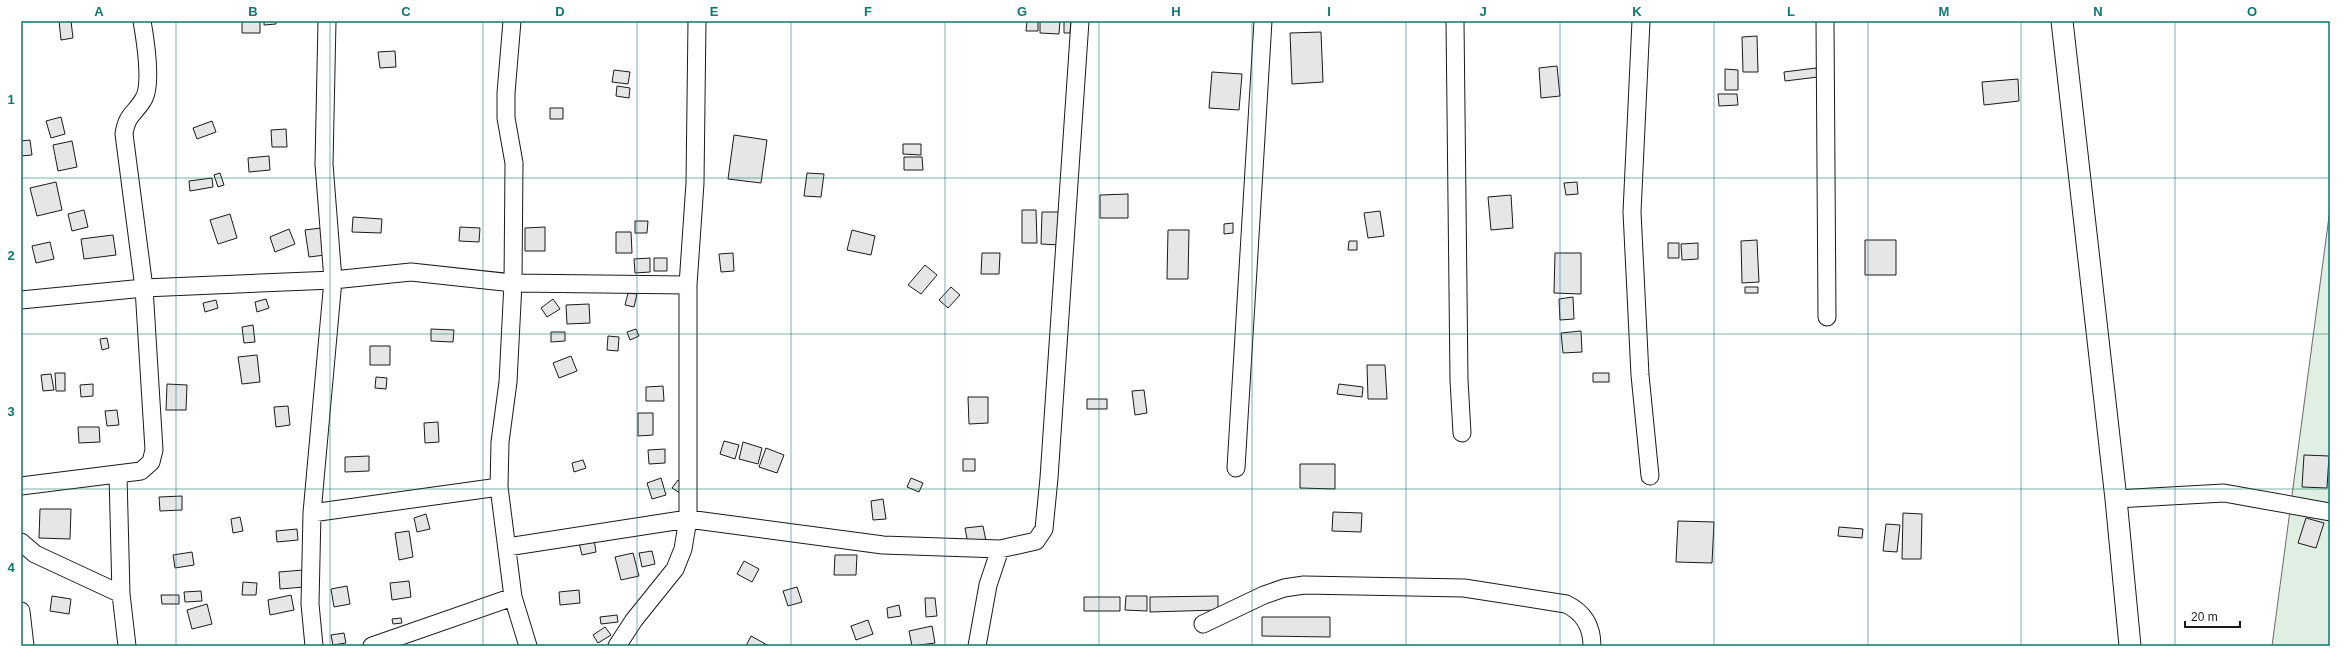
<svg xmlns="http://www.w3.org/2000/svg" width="2351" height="667" viewBox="0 0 2351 667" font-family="Helvetica,sans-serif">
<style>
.green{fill:#e0efe3;stroke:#6a6a6a}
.building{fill:#e6e6e6;stroke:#1a1a1a}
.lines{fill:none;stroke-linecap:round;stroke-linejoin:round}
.minor-casing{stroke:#1a1a1a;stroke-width:19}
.tertiary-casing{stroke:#1a1a1a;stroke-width:23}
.minor{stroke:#fff;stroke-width:17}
.tertiary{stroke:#fff;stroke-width:21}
.grid{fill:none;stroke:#0f766e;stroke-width:1;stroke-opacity:0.55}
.neatline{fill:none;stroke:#0f766e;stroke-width:1.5}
.grid-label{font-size:13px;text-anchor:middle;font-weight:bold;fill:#0f766e}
</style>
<rect width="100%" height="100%" fill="#fff"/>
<path class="green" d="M 2330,209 L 2330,646 L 2272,646 Z"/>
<path class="building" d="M 59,21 L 71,21 L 73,38 L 61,40 Z
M 242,21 L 260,21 L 260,33 L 242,33 Z
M 264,21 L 276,21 L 276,24 L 264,25 Z
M 1027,21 L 1038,21 L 1038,31 L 1026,31 Z
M 1040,21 L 1060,21 L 1059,34 L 1040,33 Z
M 1064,21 L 1071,21 L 1070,33 L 1064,33 Z
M 1321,32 L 1323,82 L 1292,84 L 1290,33 Z
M 1757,36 L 1758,72 L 1743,72 L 1742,37 Z
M 395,51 L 396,67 L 380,68 L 378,52 Z
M 1557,66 L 1560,96 L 1541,98 L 1539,68 Z
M 1816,68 L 1818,77 L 1785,81 L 1784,72 Z
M 1725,69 L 1738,70 L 1738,90 L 1725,90 Z
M 614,70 L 630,72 L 628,84 L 612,82 Z
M 1212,72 L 1242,74 L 1239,110 L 1209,108 Z
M 2018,79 L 2019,101 L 1984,105 L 1982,82 Z
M 617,86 L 630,88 L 629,98 L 616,96 Z
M 1718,94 L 1737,94 L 1738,105 L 1719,106 Z
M 550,108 L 563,108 L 563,119 L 550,119 Z
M 61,117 L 65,134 L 51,138 L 46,121 Z
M 212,121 L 216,132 L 197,139 L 193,128 Z
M 286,129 L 287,147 L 272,147 L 271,130 Z
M 734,135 L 767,140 L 761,183 L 728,179 Z
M 30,140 L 32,155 L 21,156 L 21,141 Z
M 72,141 L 77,167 L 58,171 L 53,145 Z
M 903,144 L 921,144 L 921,155 L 903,154 Z
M 269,156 L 270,170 L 249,172 L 248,158 Z
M 904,157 L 922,157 L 923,170 L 904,170 Z
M 220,173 L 224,185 L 218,187 L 214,175 Z
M 807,173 L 824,174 L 821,197 L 804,196 Z
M 212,178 L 213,187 L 190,191 L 189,181 Z
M 56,182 L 62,210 L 37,216 L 30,188 Z
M 1577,182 L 1578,194 L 1566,195 L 1564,183 Z
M 1128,194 L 1128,218 L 1100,218 L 1100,195 Z
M 1511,195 L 1513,228 L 1491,230 L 1488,197 Z
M 84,210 L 88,227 L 72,231 L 68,214 Z
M 1022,210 L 1036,210 L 1037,243 L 1022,243 Z
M 1380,211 L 1384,236 L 1368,238 L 1364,213 Z
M 1042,212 L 1061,212 L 1060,245 L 1041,244 Z
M 230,214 L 237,238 L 218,244 L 210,220 Z
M 353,217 L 382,219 L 381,233 L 352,232 Z
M 635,221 L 648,221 L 647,233 L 635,233 Z
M 1233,223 L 1233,233 L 1224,234 L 1224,224 Z
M 460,227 L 480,228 L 479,242 L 459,241 Z
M 545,227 L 545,251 L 525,251 L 525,228 Z
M 321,228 L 325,255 L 309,257 L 305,230 Z
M 289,229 L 295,244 L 275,252 L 270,237 Z
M 852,230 L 875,236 L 871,255 L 847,250 Z
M 1168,230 L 1189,230 L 1188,279 L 1167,279 Z
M 616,232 L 631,232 L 632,253 L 616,253 Z
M 113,235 L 116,255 L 84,259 L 81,239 Z
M 1757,240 L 1759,282 L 1742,283 L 1741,241 Z
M 1865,240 L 1896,240 L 1896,275 L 1865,275 Z
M 1349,241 L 1357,241 L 1357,250 L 1348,250 Z
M 50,242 L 54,259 L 36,263 L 32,246 Z
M 1668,243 L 1679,243 L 1679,258 L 1668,258 Z
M 1698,243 L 1698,259 L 1682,260 L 1681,244 Z
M 733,253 L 734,271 L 721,272 L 719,254 Z
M 982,253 L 1000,253 L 999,274 L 981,274 Z
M 1555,253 L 1581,253 L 1581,294 L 1554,293 Z
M 650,258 L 650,272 L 635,273 L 634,259 Z
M 654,258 L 667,258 L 667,271 L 654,271 Z
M 925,265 L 937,275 L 921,294 L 908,285 Z
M 951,287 L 960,295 L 948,308 L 939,300 Z
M 1745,287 L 1758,287 L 1758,293 L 1745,293 Z
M 628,293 L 637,294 L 634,307 L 625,305 Z
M 1573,297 L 1574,319 L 1560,320 L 1559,299 Z
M 266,299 L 269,308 L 257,312 L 255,302 Z
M 553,299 L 560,309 L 547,317 L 541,308 Z
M 216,300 L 218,308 L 205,312 L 203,303 Z
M 589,304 L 590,323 L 567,324 L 566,305 Z
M 253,325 L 255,342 L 244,343 L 242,327 Z
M 431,329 L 454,330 L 453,342 L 431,341 Z
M 636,329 L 639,336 L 630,340 L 627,332 Z
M 1581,331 L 1582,352 L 1563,353 L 1561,333 Z
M 551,332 L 565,332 L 565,341 L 551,342 Z
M 608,336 L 619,337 L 618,351 L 607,350 Z
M 107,338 L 109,348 L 102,350 L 100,339 Z
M 370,346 L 390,346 L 390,365 L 370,365 Z
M 257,355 L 260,382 L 242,384 L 238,357 Z
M 571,356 L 577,371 L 559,378 L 553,363 Z
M 1367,365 L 1385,365 L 1387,399 L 1368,399 Z
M 55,373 L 65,373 L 65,391 L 56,391 Z
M 1593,373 L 1609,373 L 1609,382 L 1593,382 Z
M 51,374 L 54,390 L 43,391 L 41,375 Z
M 376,377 L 387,378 L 386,389 L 375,388 Z
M 93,384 L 93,396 L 81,397 L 80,385 Z
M 167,384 L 187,385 L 186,410 L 166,410 Z
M 1339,384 L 1363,387 L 1362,397 L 1337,394 Z
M 663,386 L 664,401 L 646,401 L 646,387 Z
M 1144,390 L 1147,413 L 1135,415 L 1132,391 Z
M 968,397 L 988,397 L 988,423 L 969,424 Z
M 1087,399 L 1107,399 L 1107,409 L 1087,409 Z
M 288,406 L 290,425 L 276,427 L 274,407 Z
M 117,410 L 119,425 L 107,426 L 105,411 Z
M 638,413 L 653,413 L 653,435 L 638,436 Z
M 438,422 L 439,442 L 425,443 L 424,423 Z
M 78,427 L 99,427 L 100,442 L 79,443 Z
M 724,441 L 739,445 L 735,459 L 720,454 Z
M 743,442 L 762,448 L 758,464 L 739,459 Z
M 766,448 L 784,455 L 777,473 L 759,467 Z
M 665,449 L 665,463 L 649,464 L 648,450 Z
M 2304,455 L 2329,456 L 2327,488 L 2302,487 Z
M 369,456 L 369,471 L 345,472 L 345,457 Z
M 963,459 L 975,459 L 975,471 L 963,471 Z
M 583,460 L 586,468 L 574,472 L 572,463 Z
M 1300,464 L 1335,464 L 1335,489 L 1300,488 Z
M 661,478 L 666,495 L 652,499 L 647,483 Z
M 911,478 L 923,483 L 919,492 L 907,487 Z
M 678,480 L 686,485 L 680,493 L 672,488 Z
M 182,496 L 182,510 L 160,511 L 159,497 Z
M 883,499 L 886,519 L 873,520 L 871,501 Z
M 40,509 L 71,509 L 70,539 L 39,538 Z
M 1333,512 L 1362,513 L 1361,532 L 1332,531 Z
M 1903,513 L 1922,514 L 1921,559 L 1902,559 Z
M 426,514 L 430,529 L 417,532 L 414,518 Z
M 240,517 L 243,531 L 233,533 L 231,519 Z
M 2306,518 L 2324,523 L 2316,548 L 2298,543 Z
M 1678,521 L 1714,522 L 1712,563 L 1676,562 Z
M 1886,524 L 1900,525 L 1897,552 L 1883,551 Z
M 983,526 L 986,541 L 968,544 L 965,528 Z
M 1839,527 L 1863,529 L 1862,538 L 1838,536 Z
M 297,529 L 298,540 L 277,542 L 276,531 Z
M 409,531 L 413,557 L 399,560 L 395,533 Z
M 594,539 L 596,552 L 582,555 L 579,543 Z
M 652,551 L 655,564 L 642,567 L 639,553 Z
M 192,552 L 194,565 L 175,568 L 173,555 Z
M 633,553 L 639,576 L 621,580 L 615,557 Z
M 835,555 L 857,555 L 856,575 L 834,575 Z
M 744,561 L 759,569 L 752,582 L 737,574 Z
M 303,570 L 304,587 L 280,589 L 279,572 Z
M 409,581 L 411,597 L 392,600 L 390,583 Z
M 243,582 L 257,583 L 256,595 L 242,595 Z
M 347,586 L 350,604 L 334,607 L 331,589 Z
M 797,587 L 802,602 L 788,606 L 783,591 Z
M 579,590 L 580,603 L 560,605 L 559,592 Z
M 201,591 L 202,601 L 185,602 L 184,592 Z
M 161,595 L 179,595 L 179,604 L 162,604 Z
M 291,595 L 294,610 L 270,615 L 268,600 Z
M 52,596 L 71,599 L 69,614 L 50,611 Z
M 1126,596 L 1147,596 L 1147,611 L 1125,610 Z
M 1218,596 L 1218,610 L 1150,612 L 1150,597 Z
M 1084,597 L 1120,597 L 1120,611 L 1084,611 Z
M 925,598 L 935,598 L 937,616 L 926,617 Z
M 207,604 L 212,624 L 192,629 L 187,610 Z
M 899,605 L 901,616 L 888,618 L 887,608 Z
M 617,615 L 618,622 L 601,624 L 600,617 Z
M 1262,617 L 1330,617 L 1330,637 L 1262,636 Z
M 401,618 L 402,623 L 393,624 L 392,619 Z
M 868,620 L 873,634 L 856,640 L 851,626 Z
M 932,626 L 935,643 L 912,646 L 909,631 Z
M 605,627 L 611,635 L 598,643 L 593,635 Z
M 344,633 L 346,643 L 333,645 L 331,635 Z
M 751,636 L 769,646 L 746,646 Z"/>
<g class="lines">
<defs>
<path id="minor" d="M 512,21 L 506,93 L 506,118 L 514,163 L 513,283 L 508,382 L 500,442 L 499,487 L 513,597 L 528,646
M 1455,21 L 1459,380 L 1462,433
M 1641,21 L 1632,212 L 1640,375 L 1650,476
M 1825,21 L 1827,317
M 21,300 L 144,288 L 333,280 L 411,272 L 513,283 L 688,285
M 1236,468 L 1263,21
M 118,475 L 121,594 L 127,646
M 21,486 L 141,471 L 151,462 L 154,450 L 144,288 L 124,134 C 127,114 134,115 143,100 C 153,86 145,38 142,21
M 2116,499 L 2224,493 L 2330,512
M 312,513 L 499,487
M 21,542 L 35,554 L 121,594
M 507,547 L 688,519 L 883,545 L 1000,549 L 1036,541 L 1044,529 L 1049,478 L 1080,21
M 21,611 L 25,646
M 1203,624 L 1264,595 L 1284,588 L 1304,585 L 1464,588 L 1566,604 C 1583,612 1592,626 1592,646
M 314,646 L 310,604 L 312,513 L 333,280 L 324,164 L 327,21
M 372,646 L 513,597
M 617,646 L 634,620 L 675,569 L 683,549 L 688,519 L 688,285 L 695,183 L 697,21
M 977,646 L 988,585 L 1000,549"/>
<path id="tertiary" d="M 2062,21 L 2116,499 L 2130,646"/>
</defs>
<use href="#minor" class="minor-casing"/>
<use href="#tertiary" class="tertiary-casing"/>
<use href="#minor" class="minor"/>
<use href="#tertiary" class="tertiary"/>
</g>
<path class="grid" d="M 176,21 L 176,646M 330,21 L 330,646M 483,21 L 483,646M 637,21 L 637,646M 791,21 L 791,646M 945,21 L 945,646M 1099,21 L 1099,646M 1252,21 L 1252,646M 1406,21 L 1406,646M 1560,21 L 1560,646M 1714,21 L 1714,646M 1868,21 L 1868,646M 2021,21 L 2021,646M 2175,21 L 2175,646M 21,178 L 2330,178M 21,334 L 2330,334M 21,489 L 2330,489"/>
<rect width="2351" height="667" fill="none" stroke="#ffffff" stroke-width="44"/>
<path d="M2185 621v6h55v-6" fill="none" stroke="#1a1a1a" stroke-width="2"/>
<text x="2191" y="621" font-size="12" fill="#1a1a1a" stroke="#ffffff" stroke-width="3" paint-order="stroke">20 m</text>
<rect x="22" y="22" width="2307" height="623" class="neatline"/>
<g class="grid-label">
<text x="99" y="16">A</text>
<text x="253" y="16">B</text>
<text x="406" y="16">C</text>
<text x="560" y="16">D</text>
<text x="714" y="16">E</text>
<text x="868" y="16">F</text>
<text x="1022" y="16">G</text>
<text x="1176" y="16">H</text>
<text x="1329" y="16">I</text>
<text x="1483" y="16">J</text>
<text x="1637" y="16">K</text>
<text x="1791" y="16">L</text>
<text x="1944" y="16">M</text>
<text x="2098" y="16">N</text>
<text x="2252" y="16">O</text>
<text x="11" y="104">1</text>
<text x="11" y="260">2</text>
<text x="11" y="416">3</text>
<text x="11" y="572">4</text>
</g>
</svg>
